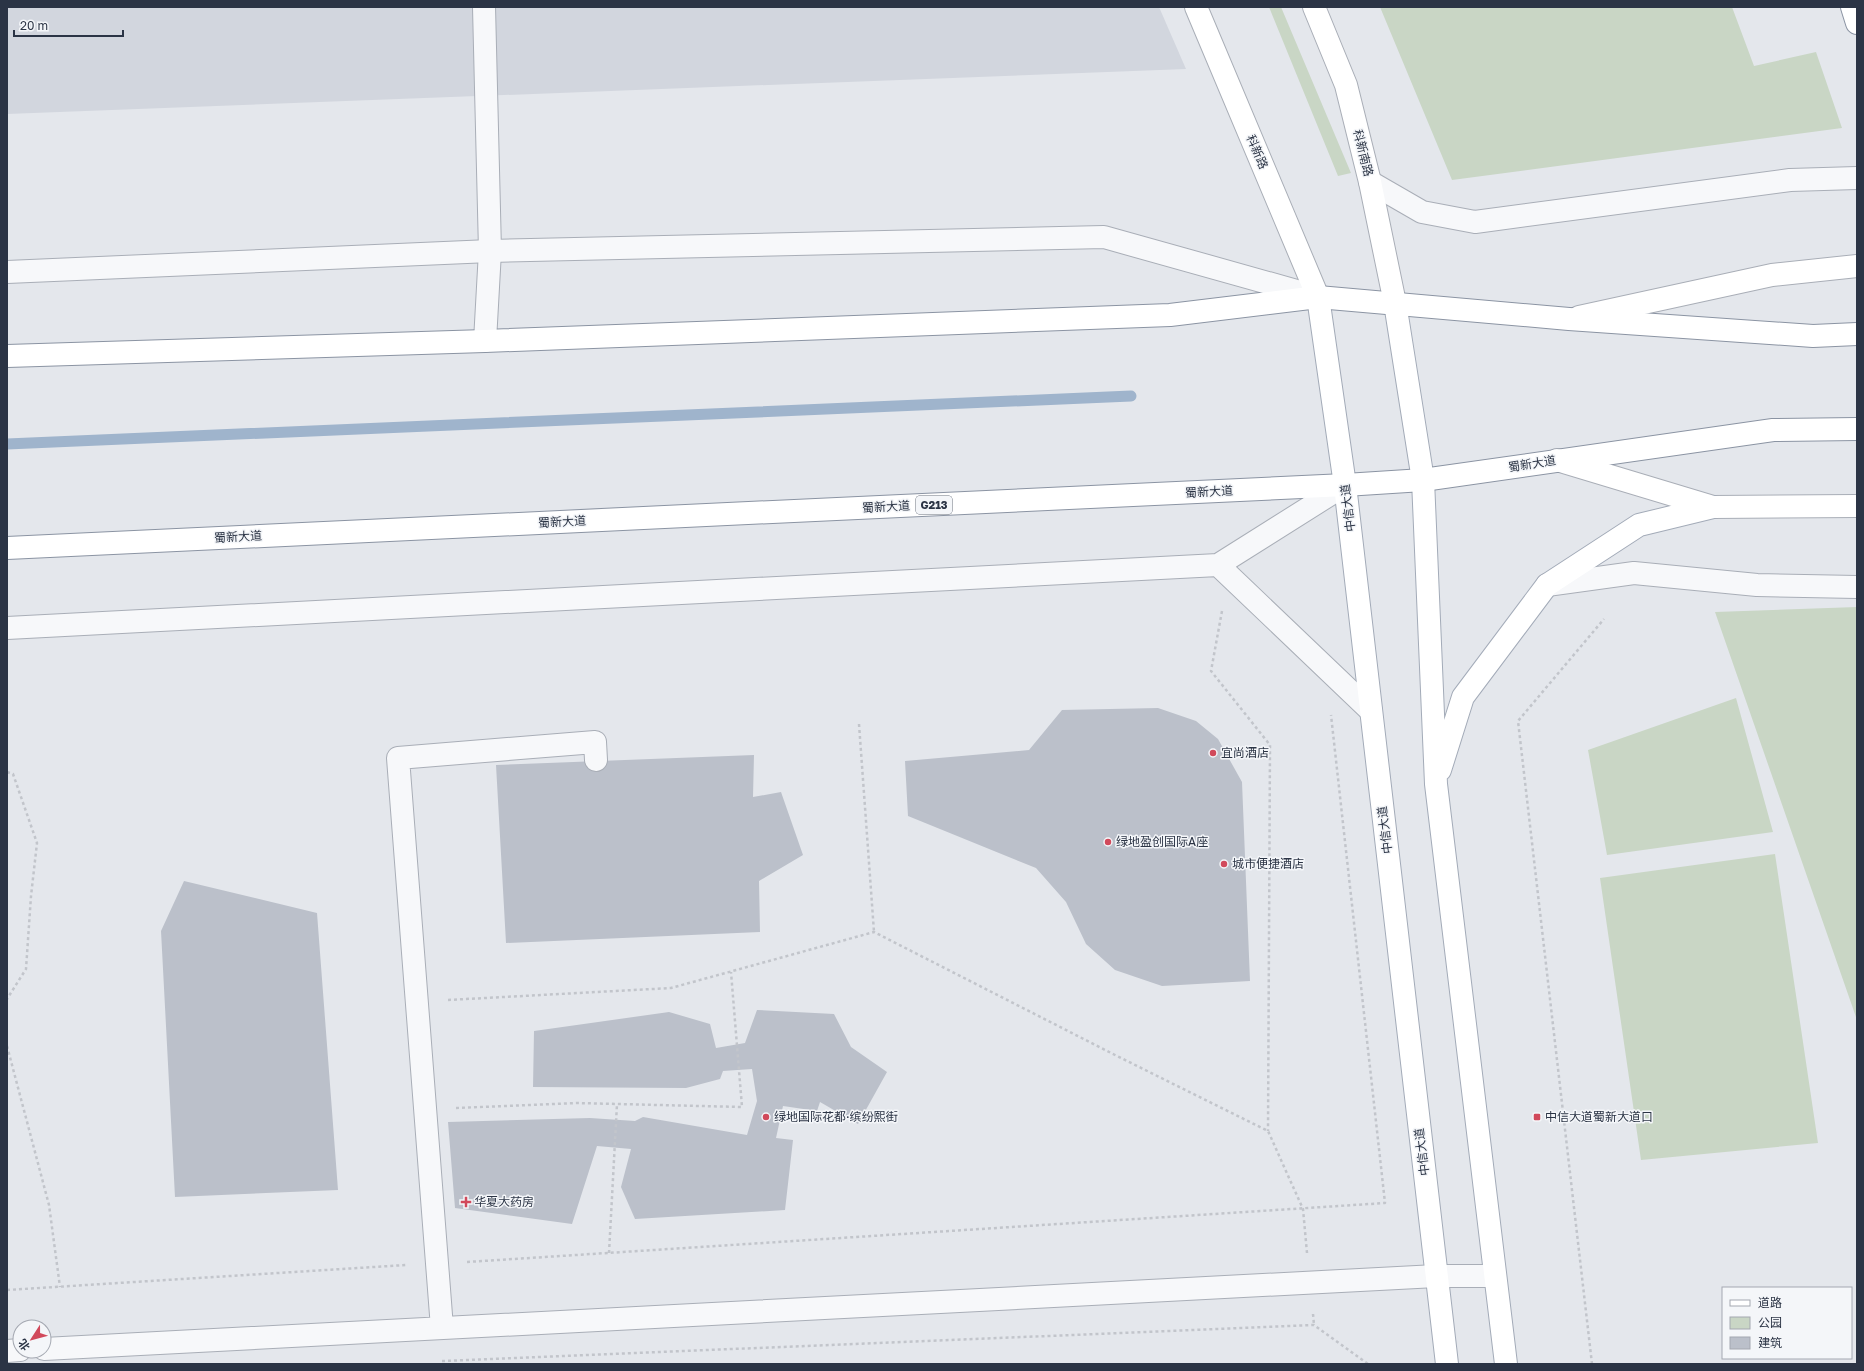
<svg xmlns="http://www.w3.org/2000/svg" width="1864" height="1371" font-family="'Golos Text','Noto Sans SC',sans-serif">
	<style>
		.built { fill: #d2d6de }
		.green { fill: #c9d6c5 }
		.lines { fill: none; stroke-linecap: round; stroke-linejoin: round }
		.stream { stroke: #9fb4cc; stroke-width: 11 }
		.building { fill: #bbc0ca }
		.lane-casing { stroke: #a9aeb7; stroke-width: 24 }
		.street-casing { stroke: #a9aeb7; stroke-width: 24 }
		.secondary-casing { stroke: #a9aeb7; stroke-width: 24 }
		.primary-casing { stroke: #a3abb8; stroke-width: 24 }
		.highway-casing { stroke: #8b94a3; stroke-width: 24 }
		.path { stroke: #c2c5cb; stroke-width: 2.5; stroke-dasharray: 3 3; stroke-linecap: butt }
		.lane { stroke: #f7f8fa; stroke-width: 22 }
		.street { stroke: #f7f8fa; stroke-width: 22 }
		.secondary { stroke: #fff; stroke-width: 22 }
		.primary { stroke: #fff; stroke-width: 22 }
		.highway { stroke: #fff; stroke-width: 22 }
		.poi-dot { fill: #d1495b; stroke: #f4f6f9; stroke-width: 1.5 }
		.labels { text-anchor: middle; stroke-width: 3; stroke-linejoin: round; paint-order: stroke }
		.shield { fill: #f4f6f9; stroke: #676e7b; stroke-width: 1 }
		.shield-label { font-size: 11px; font-weight: bold; fill: #2b3445 }
		.street-label { font-size: 12px; fill: #2b3445; stroke: #f4f6f9 }
		.poi-label { font-size: 12px; fill: #2b3445; stroke: #f4f6f9; text-anchor: start }
	</style>
	<rect width="100%" height="100%" fill="#e4e7ec"/>
	<path class="built" d="M7,7H1159L1186,69L7,114Z"/>
	<path class="green" d="M1269,7H1281L1351,173L1338,176Z
		M1380,7H1732L1754,66L1816,52L1842,128L1452,180Z
		M1857,607V1020L1715,612Z
		M1736,698L1773,832L1607,855L1588,750Z
		M1775,854L1818,1143L1641,1160L1600,878Z"/>
	<g class="lines">
		<path class="stream" d="M7,444L1131,396"/>
	</g>
	<path class="building" d="M1158,708L1196,721L1218,739L1242,782L1250,981L1162,986L1115,970L1086,944L1066,902L1036,868L908,816L905,761L1029,750L1062,710Z
		M754,755L753,797L781,792L803,855L759,881L760,932L506,943L496,765Z
		M184,881L317,913L338,1190L175,1197L161,931Z
		M757,1010L834,1014L851,1047L887,1072L858,1124L820,1102L817,1111L783,1106L776,1138L793,1140L785,1210L635,1219L621,1187L631,1149L597,1146L572,1224L455,1208L448,1122L590,1118L635,1121L643,1117L747,1135L757,1101L752,1069L723,1071L720,1079L686,1088L533,1087L534,1031L669,1012L710,1024L716,1048L745,1043Z"/>
	<g class="lines">
		<g class="lane-casing">
			<path id="lane" d="M484,7L490,251L485,341"/>
		</g>
		<g class="street-casing">
			<path id="street" d="M1370,182L1422,212L1475,222L1790,180L1857,178
				M7,272L490,251L1104,237L1318,297
				M1218,565L1371,711
				M1547,585L1634,573L1757,585L1857,587
				M7,628L1218,565L1345,485
				M442,1328L398,758L595,742L596,760
				M44,1349L1436,1276H1495
				M7,1351L20,1350"/>
		</g>
		<g class="secondary-casing">
			<path id="secondary" d="M1196,7L1318,297
				M1314,7L1346,85L1370,182L1395,303
				M1579,317L1772,275L1857,266
				M1557,460L1713,507L1857,506"/>
		</g>
		<g class="primary-casing">
			<path id="primary" d="M1318,297L1345,485L1447,1364
				M1395,303L1423,480L1436,784L1506,1364
				M1440,770L1463,697L1547,585L1639,525L1713,507"/>
		</g>
		<g class="highway-casing">
			<path id="highway" d="M1852,7L1857,23
				M7,356L485,341L1170,315L1318,297L1569,319L1813,336L1857,334
				M7,548L1345,485L1423,480L1773,430L1857,429"/>
		</g>
		<path class="path" d="M1222,611L1211,671L1270,745L1268,1131
			M859,724L874,932
			M7,772L13,774L37,843L31,896L26,969L7,999
			M448,1000L671,988L874,932L1115,1055L1268,1131L1303,1209L1307,1253
			M7,1046L49,1205L60,1287
			M456,1108L576,1103L742,1107L731,972
			M609,1253L617,1104
			M467,1262L1385,1203L1331,715
			M7,1290L406,1265
			M1313,1314L1314,1325
			M442,1361L1314,1325L1368,1364
			M1592,1364L1518,721L1604,619"/>
		<use href="#lane" class="lane"/>
		<use href="#street" class="street"/>
		<use href="#secondary" class="secondary"/>
		<use href="#primary" class="primary"/>
		<use href="#highway" class="highway"/>
	</g>
	<g class="poi-dot">
		<circle cx="1213" cy="753" r="4"/>
		<circle cx="1108" cy="842" r="4"/>
		<circle cx="1224" cy="864" r="4"/>
		<circle cx="766" cy="1117" r="4"/>
		<rect x="1533" y="1113" width="8" height="8" rx="2"/>
		<path d="M464 1196h4v4h4v4h-4v4h-4v-4h-4v-4h4z"/>
	</g>
	<g class="labels">
		<rect class="shield" x="916" y="496" width="36" height="18" rx="3"/>
		<g class="shield-label">
			<text x="934" y="509">G213</text>
		</g>
		<g class="street-label">
			<text transform="translate(1257 152) rotate(67)" y="4">科新路</text>
			<text transform="translate(1363 153) rotate(76)" y="4">科新南路</text>
			<text transform="translate(1532 464) rotate(-9)" y="4">蜀新大道</text>
			<text transform="translate(1209 492) rotate(-3)" y="4">蜀新大道</text>
			<text transform="translate(886 507) rotate(-3)" y="4">蜀新大道</text>
			<text transform="translate(1348 508) rotate(-97)" y="4">中信大道</text>
			<text transform="translate(562 522) rotate(-3)" y="4">蜀新大道</text>
			<text transform="translate(238 537) rotate(-3)" y="4">蜀新大道</text>
			<text transform="translate(1385 830) rotate(-97)" y="4">中信大道</text>
			<text transform="translate(1422 1152) rotate(-97)" y="4">中信大道</text>
		</g>
		<g class="poi-label">
			<text x="1221" y="757">宜尚酒店</text>
			<text x="1116" y="846">绿地盈创国际A座</text>
			<text x="1232" y="868">城市便捷酒店</text>
			<text x="774" y="1121">绿地国际花都·缤纷熙街</text>
			<text x="1545" y="1121">中信大道蜀新大道口</text>
			<text x="474" y="1206">华夏大药房</text>
		</g>
	</g>
	<rect width="1864" height="1371" fill="none" stroke="#2b3445" stroke-width="16"/>
	<rect x="1722" y="1287" width="130" height="72" fill="#f4f6f9" stroke="#a4a8b1"/>
	<rect x="1730" y="1300" width="20" height="6" fill="#ffffff" stroke="#a4a8b1"/>
	<text x="1758" y="1307" font-size="12" fill="#2b3445">道路</text>
	<rect x="1730" y="1317" width="20" height="12" fill="#c9d6c5" stroke="#a4a8b1"/>
	<text x="1758" y="1327" font-size="12" fill="#2b3445">公园</text>
	<rect x="1730" y="1337" width="20" height="12" fill="#bbc0ca" stroke="#a4a8b1"/>
	<text x="1758" y="1347" font-size="12" fill="#2b3445">建筑</text>
	<g transform="translate(32 1339) rotate(234)"><circle r="19" fill="#f4f6f9" stroke="#a4a8b1"/>
	<path d="M0-3L7 15L0 10L-7 15Z" fill="#d1495b"/>
	<text y="-6" font-size="11" font-weight="bold" text-anchor="middle" fill="#2b3445">北</text>
	</g>
	<path d="M14 30v6h109v-6" fill="none" stroke="#2b3445" stroke-width="2"/>
	<text x="20" y="30" font-size="12" fill="#2b3445" stroke="#f4f6f9" stroke-width="3" paint-order="stroke">20 m</text>
</svg>
